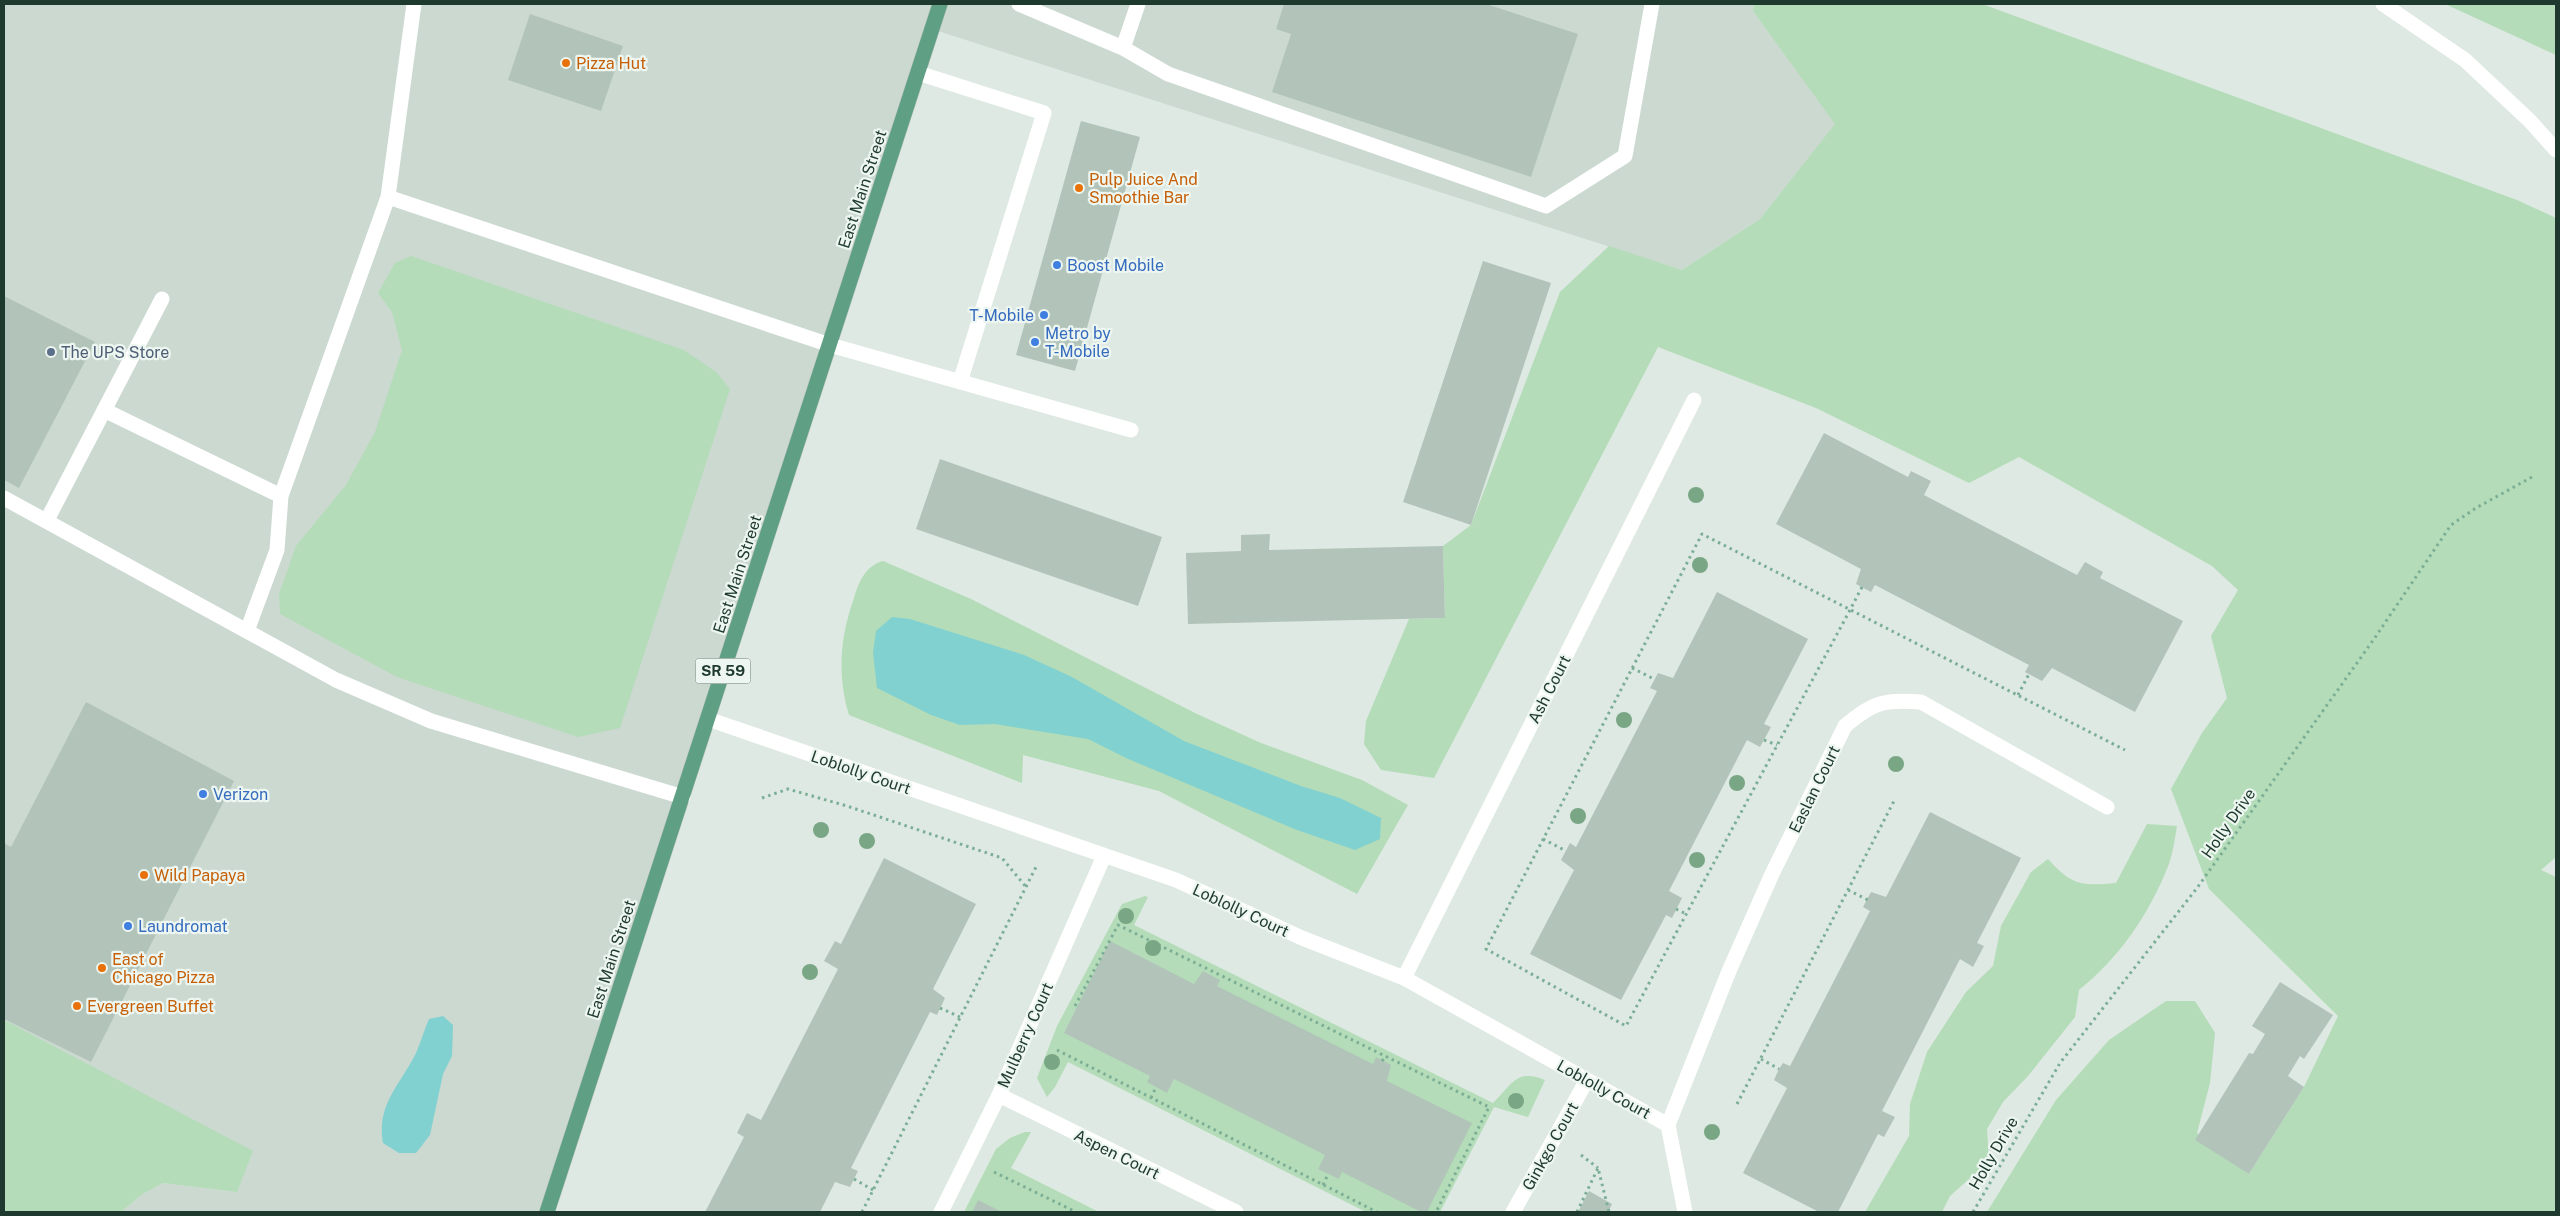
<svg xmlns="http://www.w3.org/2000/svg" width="2560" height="1216" font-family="'Public Sans',sans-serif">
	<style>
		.built { fill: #cbd9d0 }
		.green { fill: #b4dcb8 }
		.water { fill: #82d1d1 }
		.building { fill: #b2c4ba }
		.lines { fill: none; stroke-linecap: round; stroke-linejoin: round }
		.major-casing { stroke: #bcc4c0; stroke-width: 16 }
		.path { stroke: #7cae96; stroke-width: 3; stroke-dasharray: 2.5 4; stroke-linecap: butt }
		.minor { stroke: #fff; stroke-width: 15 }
		.major { stroke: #5fa085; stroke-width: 15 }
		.tree { fill: #79a684 }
		.food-dot { fill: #e8710a; stroke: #edf6f0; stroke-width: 2 }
		.shop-dot { fill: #3f7fe0; stroke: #edf6f0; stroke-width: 2 }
		.service-dot { fill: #5c6f8a; stroke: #edf6f0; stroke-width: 2 }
		.labels { text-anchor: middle; stroke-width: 4.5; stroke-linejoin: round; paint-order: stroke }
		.shield { fill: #edf6f0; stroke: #5c7268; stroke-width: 1 }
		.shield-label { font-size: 15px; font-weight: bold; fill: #1e392d }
		.food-label { font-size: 16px; fill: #c56008; stroke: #edf6f0; text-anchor: start }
		.street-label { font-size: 16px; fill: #1e392d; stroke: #edf6f0 }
		.shop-label { font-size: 16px; fill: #366cbe; stroke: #edf6f0; text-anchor: start }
		.service-label { font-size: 16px; fill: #4e5e75; stroke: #edf6f0; text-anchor: start }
	</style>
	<rect width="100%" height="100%" fill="#dde9e2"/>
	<path class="built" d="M4,4H1754L1753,11L1836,124L1760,219L1682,270L932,29L547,1212H121L141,1195L163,1183L237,1192L4,1025Z"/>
	<path class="green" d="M1754,4H1982L2517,200L2556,218V857L2541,870L2556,877V1212H1987L2056,1100L2109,1040L2166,1001H2195L2215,1033L2210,1083L2197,1133L2249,1174L2304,1087L2338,1016L2209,889L2171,789L2202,733L2227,698L2211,636L2238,590L2212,566L2019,457L1969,483L1816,408L1658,347L1434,778L1381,770L1364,744L1366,721L1409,619L1445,618L1443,546L1471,525L1560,292L1609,246L1682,270L1760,219L1835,124L1753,11Z
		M2445,4H2556V55Z
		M411,256L684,350L716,372L730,389L620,728L578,737L397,677L280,614L279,594L296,546L346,485L375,432L402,350L392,312L378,293L395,263Z
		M883,561L971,599L1195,713L1261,743L1362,780L1408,805L1357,894L1159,791L1023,755L1022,783L849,715C837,675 840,637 854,598C859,582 865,566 883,561Z
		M2147,824L2177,826C2175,838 2173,852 2169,864C2149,914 2121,956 2079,990L2075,1017L2028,1076L2003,1102L1987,1129L1989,1161L1950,1196L1942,1212H1865L1909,1136L1910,1104L1927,1052L1966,992L1993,966L2001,926L2031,872L2048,859C2072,886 2082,886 2116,883Z
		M1145,896L1148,897L1134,925L1493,1103C1512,1085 1516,1068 1545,1080L1528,1117L1494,1107L1440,1212H1366L1068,1062L1055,1087L1047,1097L1037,1078L1057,1026L1122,904Z
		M4,1020L253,1151L237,1192L163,1183L141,1195L121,1212H4Z
		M1025,1132H1031L1011,1168L1099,1212H964L996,1149L1010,1138Z"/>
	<path class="water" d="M892,617L910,619L1024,655L1072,677L1184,741L1301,786L1340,798L1381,818L1380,839L1355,850L1297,830L1126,758L1088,739L995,724L960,725L931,715L877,688L873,653L876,631Z
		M443,1016L453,1025L452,1056L443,1074L430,1135L416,1153H399L383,1143C376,1104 401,1084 416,1053C421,1042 424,1030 429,1019Z"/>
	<path class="building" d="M1284,4H1486L1578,34L1531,177L1272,92L1291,34L1276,29Z
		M530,14L623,46L601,111L508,80Z
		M1081,121L1140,137L1075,371L1016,355Z
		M1483,261L1551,283L1471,525L1403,502Z
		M4,296L95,342L19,488L4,480Z
		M1824,433L1908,477L1911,471L1931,481L1924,495L2077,575L2085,562L2103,572L2100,578L2183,621L2135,712L2052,668L2042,681L2025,672L2029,665L1875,585L1871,592L1856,584L1861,569L1776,524Z
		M940,459L1162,537L1138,606L916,529Z
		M1270,534L1269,550L1443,546L1445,618L1188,624L1186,553L1241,551V535Z
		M1717,592L1808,639L1764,724L1771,727L1760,747L1747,740L1669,891L1682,898L1672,918L1666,915L1621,1000L1530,954L1574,870L1561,860L1570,843L1576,847L1657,691L1650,688L1658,673L1673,678Z
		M86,702L234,781L91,1062L4,1019V843L11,847Z
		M1930,812L2021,858L1977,943L1984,946L1973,967L1960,959L1882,1111L1895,1117L1884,1137L1878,1134L1838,1212H1819L1743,1173L1787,1088L1774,1080L1779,1069L1783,1063L1790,1066L1870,911L1863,907L1871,892L1886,897Z
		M884,858L976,904L933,989L945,998L937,1015L930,1012L851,1168L858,1171L850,1187L835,1182L820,1212H705L744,1137L737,1133L747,1113L761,1120L838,969L824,961L835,941L841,944Z
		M1110,941L1194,984L1203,971L1220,980L1217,986L1373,1064L1376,1057L1391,1065L1387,1081L1472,1123L1427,1212H1421L1342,1172L1339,1179L1318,1169L1325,1155L1174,1079L1167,1093L1147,1082L1150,1076L1064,1033Z
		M2280,982L2333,1015L2304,1059L2300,1056L2288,1076L2304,1087L2249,1174L2195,1140L2249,1053L2253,1054L2265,1034L2252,1026Z
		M1589,1191L1612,1204L1608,1212H1578Z
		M978,1200L1002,1212H972Z"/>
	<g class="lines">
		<g class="major-casing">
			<path id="major" d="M547,1212L940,4"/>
		</g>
		<path class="path" d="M1862,587L1850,610L1626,1026L1486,949L1702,534L2125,750
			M1632,668L1652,678
			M2018,695L2029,674
			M1764,740L1777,745
			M762,798L788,789L847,806L1002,858L1026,887
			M1543,839L1566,851
			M1848,890L1868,900
			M1676,909L1686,914
			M1075,1006L1118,925L1489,1107L1436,1212
			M940,1008L960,1017
			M1057,1050L1377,1212
			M1761,1059L1779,1069
			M1382,1061L1386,1056
			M1151,1098L1156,1087
			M1737,1104L1894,801
			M1581,1155L1598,1168
			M994,1172L1076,1212
			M854,1179L873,1190
			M1323,1185L1328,1174
			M862,1212L1037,865
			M1577,1212L1598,1168L1609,1212
			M1973,1212L2060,1063L2197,888L2374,639L2451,525L2476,508L2532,477"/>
		<path class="minor" d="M1019,4L1123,48L1138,4
			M2383,4L2465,60L2530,121L2556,150
			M1123,48L1168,74L1546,206L1625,156L1652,4
			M918,73L1044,113L960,382
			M388,197L830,345L1131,430
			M104,410L281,496
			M4,498L336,680L431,721L683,797
			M47,520L162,299
			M247,631L277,550L281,496L388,197L414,4
			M708,719L1176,880L1302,938L1404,978L1668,1125L1685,1212
			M1404,978L1694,400
			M999,1095L1236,1212
			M1668,1125L1729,971L1772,874L1845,726C1873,702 1885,699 1921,702L2107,807
			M941,1212L999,1095L1104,856
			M1513,1212L1587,1080"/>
		<use href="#major" class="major"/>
	</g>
	<g class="tree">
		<circle cx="1696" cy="495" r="8"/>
		<circle cx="1700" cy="565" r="8"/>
		<circle cx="1624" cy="720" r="8"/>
		<circle cx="1896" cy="764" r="8"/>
		<circle cx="1737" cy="783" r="8"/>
		<circle cx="1578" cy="816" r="8"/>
		<circle cx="821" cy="830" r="8"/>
		<circle cx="867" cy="841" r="8"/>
		<circle cx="1697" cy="860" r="8"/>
		<circle cx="1126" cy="916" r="8"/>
		<circle cx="1153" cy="948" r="8"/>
		<circle cx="810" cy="972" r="8"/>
		<circle cx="1052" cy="1062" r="8"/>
		<circle cx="1516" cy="1101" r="8"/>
		<circle cx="1712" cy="1132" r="8"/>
	</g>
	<g class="food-dot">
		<circle cx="566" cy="63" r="5"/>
		<circle cx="1079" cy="188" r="5"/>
		<circle cx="144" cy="875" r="5"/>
		<circle cx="102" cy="968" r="5"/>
		<circle cx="77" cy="1006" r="5"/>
	</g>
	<g class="shop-dot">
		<circle cx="1057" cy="265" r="5"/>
		<circle cx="1044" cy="315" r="5"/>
		<circle cx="1035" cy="342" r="5"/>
		<circle cx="203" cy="794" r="5"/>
		<circle cx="128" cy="926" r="5"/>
	</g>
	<circle class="service-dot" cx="51" cy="352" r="5"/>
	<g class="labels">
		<rect class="shield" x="695.5" y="658.5" width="55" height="25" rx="4"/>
		<g class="shield-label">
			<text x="723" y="676">SR 59</text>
		</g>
		<g class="food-label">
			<text x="576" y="69">Pizza Hut</text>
			<text x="1089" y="185">Pulp Juice And<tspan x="1089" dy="18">Smoothie Bar</tspan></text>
			<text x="154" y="881">Wild Papaya</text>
			<text x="112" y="965">East of<tspan x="112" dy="18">Chicago Pizza</tspan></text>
			<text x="87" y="1012">Evergreen Buffet</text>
		</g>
		<g class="street-label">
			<text transform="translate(862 189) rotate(-72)" y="6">East Main Street</text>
			<text transform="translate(737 574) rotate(-72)" y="6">East Main Street</text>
			<text transform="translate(1549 689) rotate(-63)" y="6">Ash Court</text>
			<text transform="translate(861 772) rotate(19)" y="6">Loblolly Court</text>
			<text transform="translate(1814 789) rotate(-64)" y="6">Easlan Court</text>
			<text transform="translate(2228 823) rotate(-55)" y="6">Holly Drive</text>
			<text transform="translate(1241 910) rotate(25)" y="6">Loblolly Court</text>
			<text transform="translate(611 959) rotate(-72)" y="6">East Main Street</text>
			<text transform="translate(1025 1035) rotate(-66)" y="6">Mulberry Court</text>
			<text transform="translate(1604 1089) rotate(29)" y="6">Loblolly Court</text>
			<text transform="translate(1550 1146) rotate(-61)" y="6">Ginkgo Court</text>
			<text transform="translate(1993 1153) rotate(-60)" y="6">Holly Drive</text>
			<text transform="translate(1117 1154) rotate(26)" y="6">Aspen Court</text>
		</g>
		<g class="shop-label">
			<text x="1067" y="271">Boost Mobile</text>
			<text x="1034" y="321" text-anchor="end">T-Mobile</text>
			<text x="1045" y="339">Metro by<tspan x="1045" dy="18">T-Mobile</tspan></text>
			<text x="213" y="800">Verizon</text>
			<text x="138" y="932">Laundromat</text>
		</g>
		<g class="service-label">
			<text x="61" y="358">The UPS Store</text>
		</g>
	</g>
	<rect width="2560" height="1216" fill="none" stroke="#1e392d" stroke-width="10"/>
</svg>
